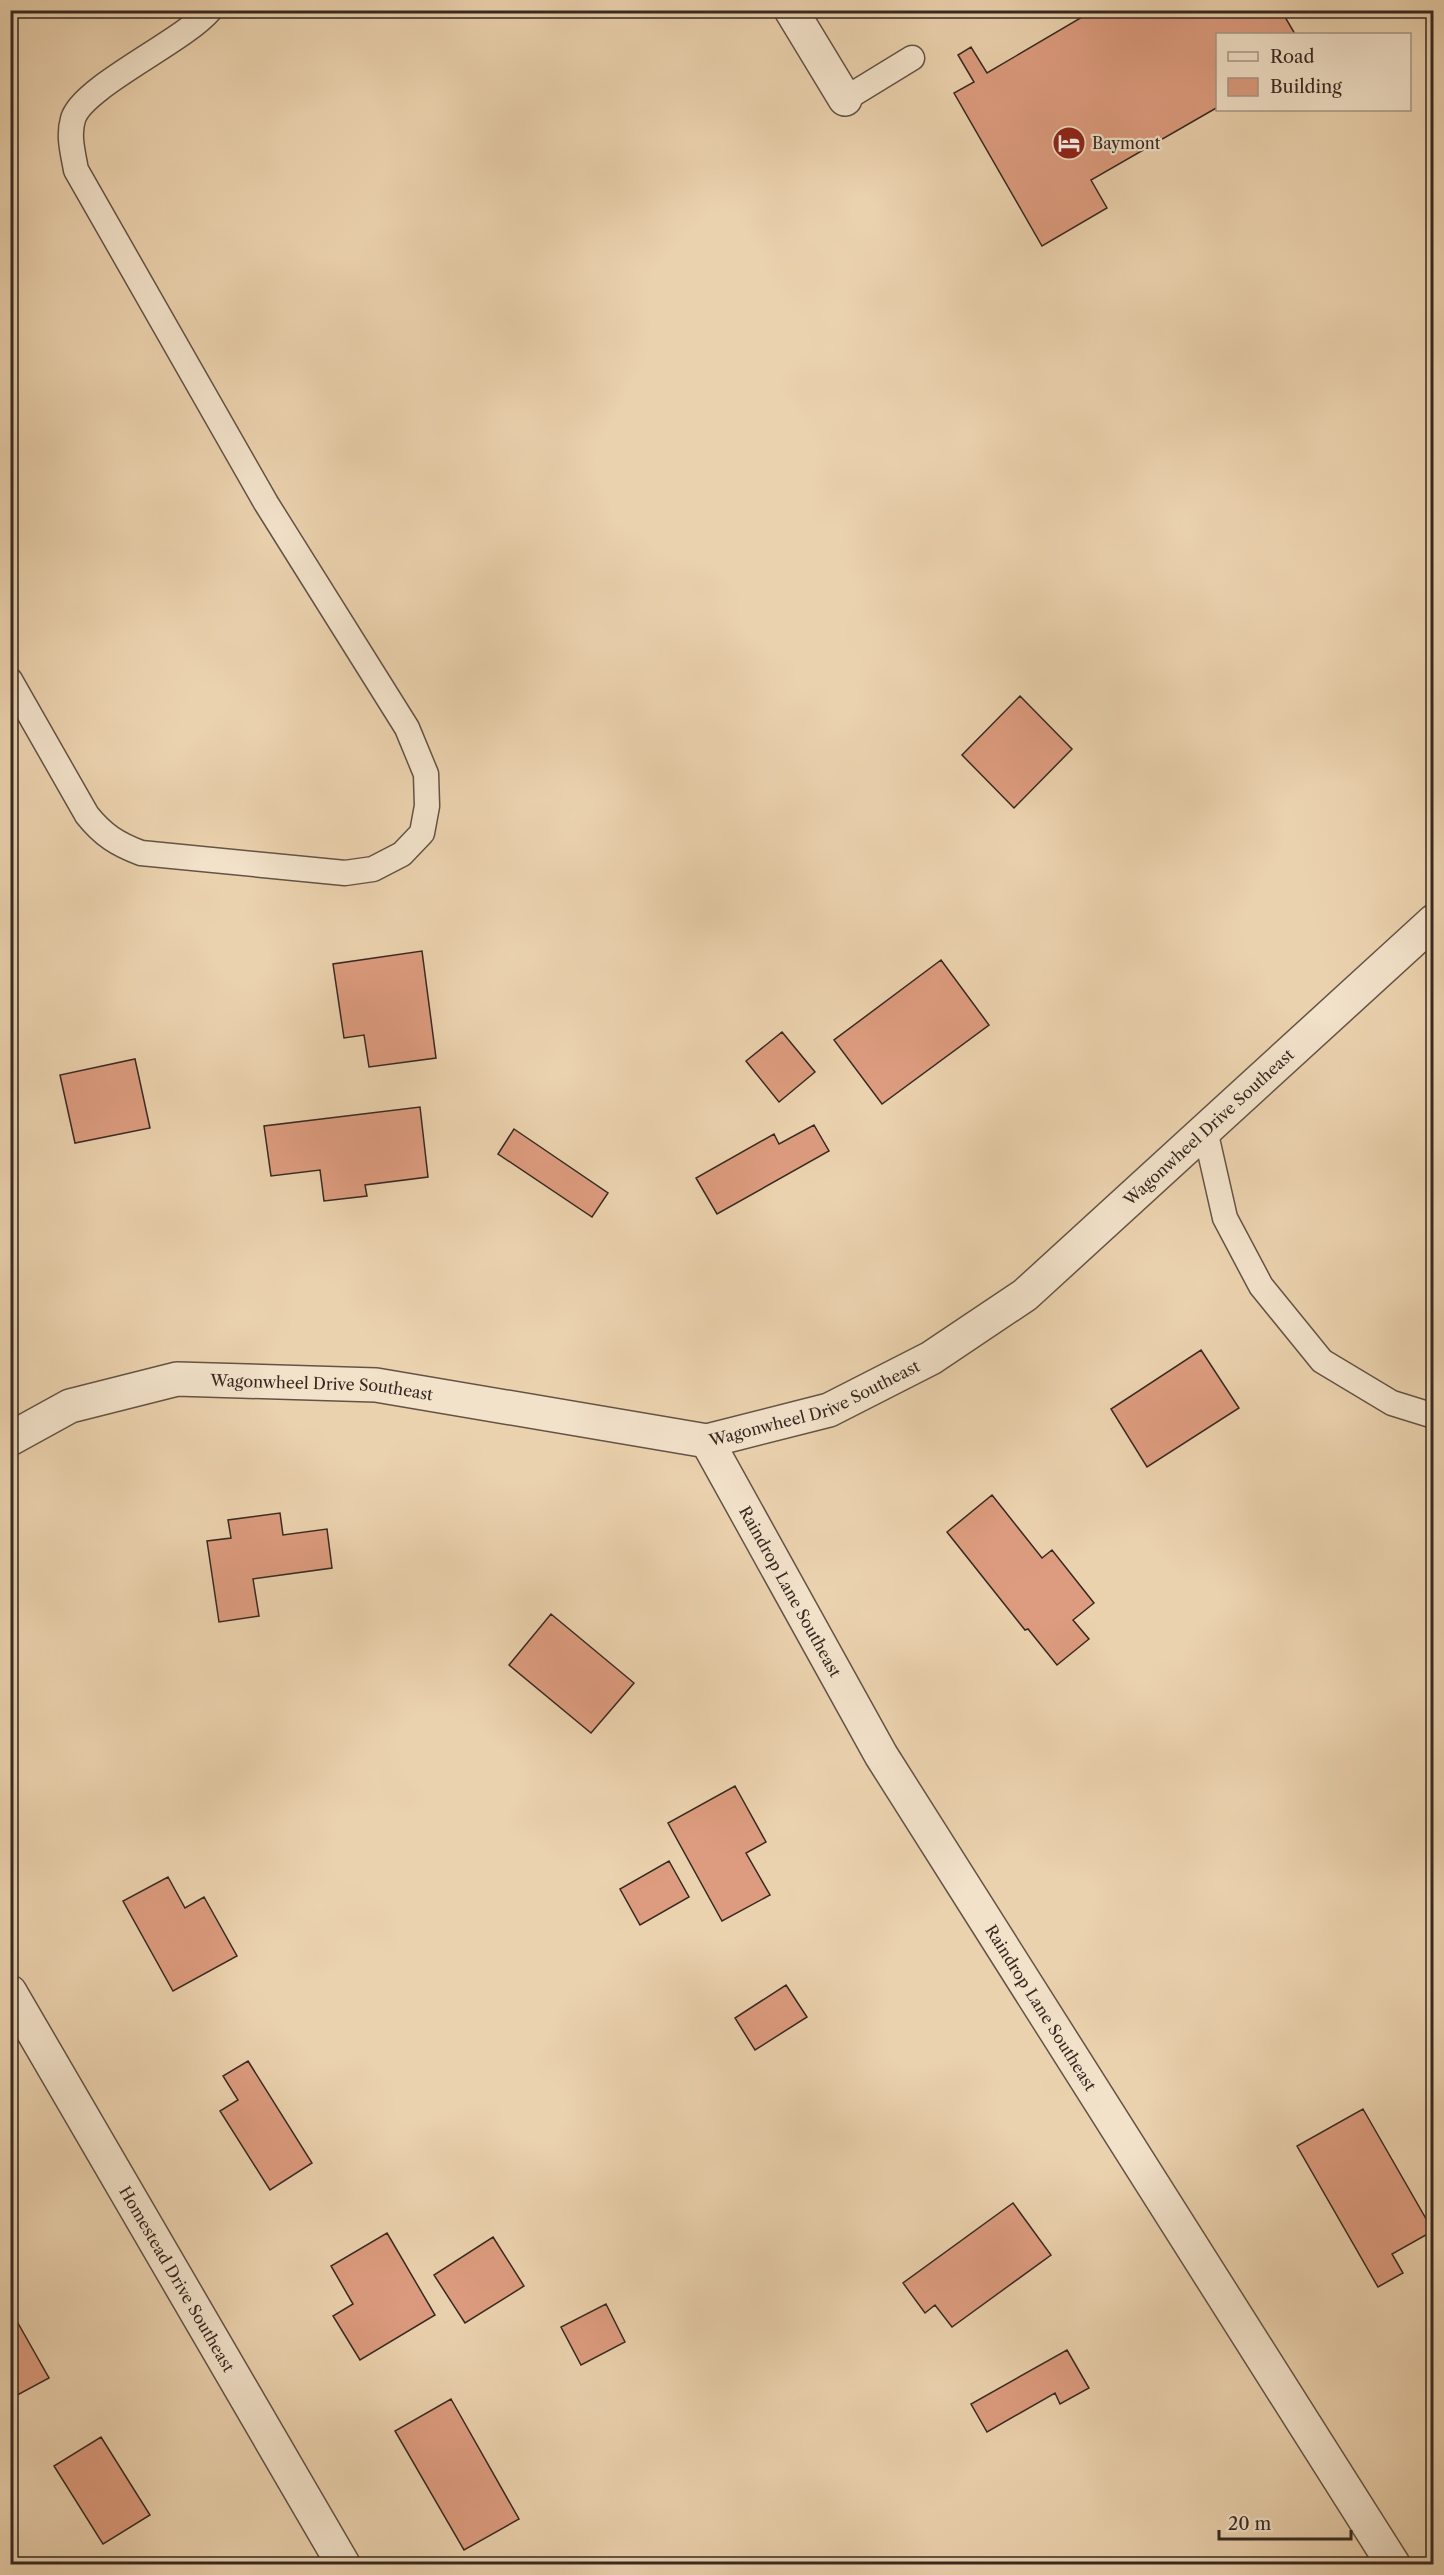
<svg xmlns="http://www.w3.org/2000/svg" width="1444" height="2575" font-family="'Libre Caslon Text',serif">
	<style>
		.building { fill: #dd9c7f; stroke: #372922; stroke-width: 1.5 }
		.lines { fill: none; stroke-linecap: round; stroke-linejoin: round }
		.lane-casing { stroke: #645345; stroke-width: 27 }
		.street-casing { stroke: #645345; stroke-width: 36 }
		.lane { stroke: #f2e2ca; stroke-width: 24 }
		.street { stroke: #f2e2ca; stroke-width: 33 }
		.labels { text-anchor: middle; stroke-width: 4.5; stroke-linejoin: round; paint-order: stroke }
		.poi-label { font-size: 16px; fill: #372922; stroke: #f2e2ca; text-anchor: start }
		.street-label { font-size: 16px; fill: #372922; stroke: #f2e2ca }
	</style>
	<rect width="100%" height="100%" fill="#ebd2ae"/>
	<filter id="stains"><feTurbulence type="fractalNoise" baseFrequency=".00333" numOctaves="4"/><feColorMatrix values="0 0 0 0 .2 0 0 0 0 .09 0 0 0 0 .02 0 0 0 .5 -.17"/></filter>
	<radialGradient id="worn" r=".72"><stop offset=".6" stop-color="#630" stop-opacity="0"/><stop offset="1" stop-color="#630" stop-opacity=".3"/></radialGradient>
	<path class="building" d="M1094,10H1281L1295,34H1218V107L1091,180L1107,208L1042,246L954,93L974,82L958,55L971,47L987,73Z
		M1020,696L1072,749L1014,808L962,755Z
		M422,951L436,1058L369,1067L364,1035L344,1038L333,964Z
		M941,960L989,1025L882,1104L834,1040Z
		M782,1032L815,1072L779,1102L746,1061Z
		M135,1059L150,1128L75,1143L60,1075Z
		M420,1107L428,1177L365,1185L367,1196L324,1201L320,1170L271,1176L264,1126Z
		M814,1125L829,1151L717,1214L696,1178L774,1134L779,1144Z
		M514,1129L608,1193L592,1217L498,1154Z
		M1201,1350L1239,1408L1147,1467L1111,1409Z
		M992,1495L1042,1558L1052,1550L1094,1603L1073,1620L1089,1639L1057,1665L1028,1629L1025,1630L947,1532Z
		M280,1513L283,1535L327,1529L332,1568L253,1579L259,1616L219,1622L207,1541L231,1538L228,1520Z
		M551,1614L634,1683L591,1733L509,1665Z
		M735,1786L766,1842L746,1853L770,1895L722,1921L668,1823Z
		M669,1861L689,1897L640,1925L620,1889Z
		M168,1877L185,1908L204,1897L237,1956L173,1991L123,1901Z
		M786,1985L807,2017L755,2050L735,2018Z
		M248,2061L312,2163L270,2190L220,2111L238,2100L223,2076Z
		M1363,2109L1433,2231L1392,2254L1403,2273L1378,2287L1297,2146Z
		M1013,2203L1051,2255L952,2327L935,2305L925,2313L903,2283Z
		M387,2233L435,2315L360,2360L333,2316L353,2304L331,2266Z
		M493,2237L524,2286L465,2323L434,2275Z
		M606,2304L625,2342L581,2365L561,2327Z
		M10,2309L49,2378L10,2399Z
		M1067,2350L1089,2388L1060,2404L1055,2393L987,2432L971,2404Z
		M451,2399L519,2519L464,2550L395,2431Z
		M101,2437L150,2515L103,2544L54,2466Z"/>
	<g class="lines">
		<g class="lane-casing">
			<path id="lane" d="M845,99L912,58
				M10,680L87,815C103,835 117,844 141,853L345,873L373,869L402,854L422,833L427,806L426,774L407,728L266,503L76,170C73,153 68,136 73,119C82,87 183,42 210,10
				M1205,1130L1225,1218L1261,1286L1322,1361L1392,1403L1434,1416"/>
		</g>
		<g class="street-casing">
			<g id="street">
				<path d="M791,10L845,99"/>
				<path id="s1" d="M10,1439L70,1406L177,1379L376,1385L707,1441L829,1410L931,1358L1025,1295L1434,921"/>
				<path id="s2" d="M707,1441L881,1755L1393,2564"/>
				<path id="s3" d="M10,1992L343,2564"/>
			</g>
		</g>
		<use href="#lane" class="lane"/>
		<use href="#street" class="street"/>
	</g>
	<defs>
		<g id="hotel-disc" transform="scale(1.725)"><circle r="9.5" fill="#8f2418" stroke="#f2e2ca"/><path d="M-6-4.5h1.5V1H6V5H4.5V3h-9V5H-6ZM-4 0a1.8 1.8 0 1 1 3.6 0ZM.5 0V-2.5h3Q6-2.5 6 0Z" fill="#fff"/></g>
	</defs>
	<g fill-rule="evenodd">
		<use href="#hotel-disc" x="1069" y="143"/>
	</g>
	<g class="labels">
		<g class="poi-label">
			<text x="1092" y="149">Baymont</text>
		</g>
		<g class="street-label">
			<text dy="6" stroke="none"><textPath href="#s1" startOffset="1316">Wagonwheel Drive Southeast</textPath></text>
			<text dy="6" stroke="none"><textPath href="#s1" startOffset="324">Wagonwheel Drive Southeast</textPath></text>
			<text dy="6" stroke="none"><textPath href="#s1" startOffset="828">Wagonwheel Drive Southeast</textPath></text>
			<text dy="6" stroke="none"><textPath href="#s2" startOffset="172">Raindrop Lane Southeast</textPath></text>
			<text dy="6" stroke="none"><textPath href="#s2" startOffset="658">Raindrop Lane Southeast</textPath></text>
			<text dy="6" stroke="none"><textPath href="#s3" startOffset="332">Homestead Drive Southeast</textPath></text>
		</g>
	</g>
	<rect width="1444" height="2575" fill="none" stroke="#ebd2ae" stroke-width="36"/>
	<rect x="12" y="12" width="1420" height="2551" fill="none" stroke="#372922" stroke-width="3"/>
	<rect x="18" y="18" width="1408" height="2539" fill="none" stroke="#372922" stroke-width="1.5"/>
	<rect x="1216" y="33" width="195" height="78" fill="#f2e2ca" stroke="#a79887" stroke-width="1.5"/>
	<rect x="1228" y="52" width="30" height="9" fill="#f2e2ca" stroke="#a79887" stroke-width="1.5"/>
	<text x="1270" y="63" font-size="18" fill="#372922">Road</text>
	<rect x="1228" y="78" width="30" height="18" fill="#dd9c7f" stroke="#a79887" stroke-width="1.5"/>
	<text x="1270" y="93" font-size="18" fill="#372922">Building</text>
	<path d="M1219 2530v9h132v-9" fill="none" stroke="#372922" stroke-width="3"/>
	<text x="1228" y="2530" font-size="18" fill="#372922" stroke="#f2e2ca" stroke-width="4.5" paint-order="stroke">20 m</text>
	<rect width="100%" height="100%" filter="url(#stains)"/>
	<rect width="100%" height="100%" fill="url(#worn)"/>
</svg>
